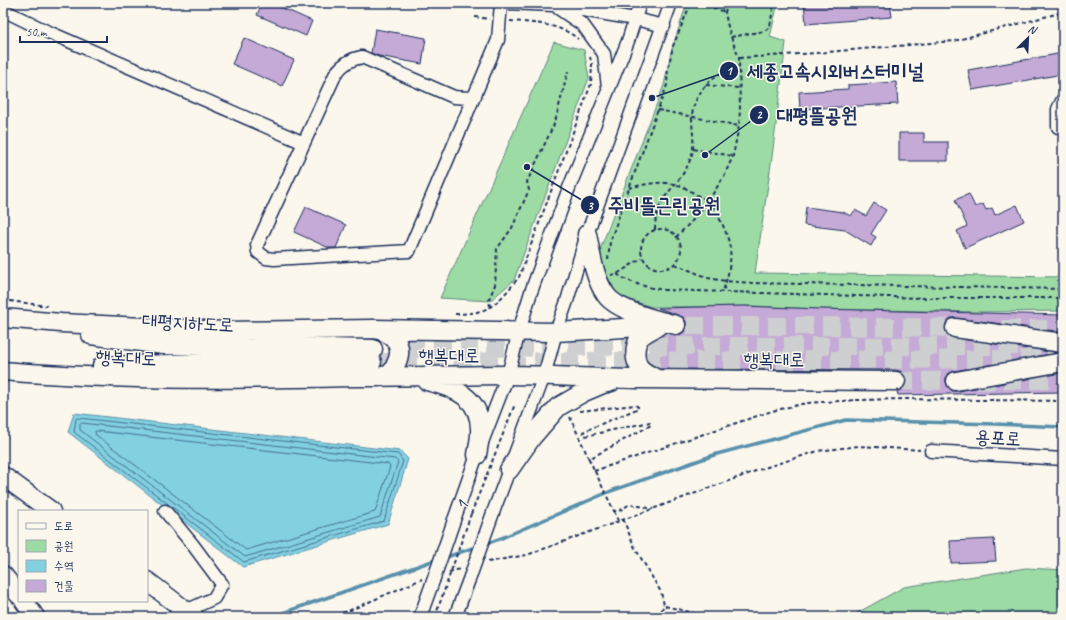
<svg xmlns="http://www.w3.org/2000/svg" width="1066" height="620" font-family="Caveat,'Poor Story',sans-serif">
	<style>
		.green { fill: #9ddba4; stroke: #5c8581 }
		.water { fill: #82d0e0; stroke: #5990ac }
		.lines { fill: none; stroke-linecap: round; stroke-linejoin: round }
		.shore { stroke: #446f92; stroke-width: 1 }
		.stream { stroke: #5990ac; stroke-width: 3.5 }
		.building { fill: #c5a9d6; stroke: #1b2f5e }
		.highway-tunnel { stroke: #cecfd0; stroke-width: 18; stroke-dasharray: 18 9; stroke-linecap: butt }
		.minor-casing { stroke: #1b2f5e; stroke-width: 15 }
		.highway-casing { stroke: #1b2f5e; stroke-width: 21 }
		.path { stroke: #1b2f5e; stroke-width: 2; stroke-dasharray: 4 3; stroke-linecap: butt }
		.minor { stroke: #fbf7ec; stroke-width: 12 }
		.highway { stroke: #fbf7ec; stroke-width: 18 }
		.minor-bridge-casing { stroke: #1b2f5e; stroke-width: 15; stroke-linecap: butt }
		.path-bridge { stroke: #1b2f5e; stroke-width: 2; stroke-dasharray: 4 3; stroke-linecap: butt }
		.minor-bridge { stroke: #fbf7ec; stroke-width: 12 }
		.labels { text-anchor: middle; stroke-width: 3; stroke-linejoin: round; paint-order: stroke }
		.street-label { font-size: 19px; fill: #1b2f5e; stroke: #fbf7ec }
		.leader { fill: none; stroke: #1b2f5e; stroke-width: 1.5 }
		.callout-dot { fill: #1b2f5e; stroke: #fbf7ec; stroke-width: 1.5 }
		.mark-label { font-size: 12px; text-anchor: middle; font-weight: bold; fill: #fff }
		.callout-label { font-size: 20px; text-anchor: middle; font-weight: bold; fill: #1b2f5e; stroke: #fbf7ec; stroke-width: 3; stroke-linejoin: round; paint-order: stroke }
	</style>
	<rect width="100%" height="100%" fill="#fbf7ec"/>
	<filter id="ink" filterUnits="userSpaceOnUse"><feTurbulence type="fractalNoise" baseFrequency=".025" numOctaves="2"/><feDisplacementMap in="SourceGraphic" scale="8" xChannelSelector="R" yChannelSelector="G"/><feConvolveMatrix kernelMatrix="1 2 1 2 8 2 1 2 1" color-interpolation-filters="sRGB"/></filter>
	<g filter="url(#ink)">
		<path class="green" d="M687,3H778L770,37L786,42L772,157L755,273L1063,277V311L981,312L821,309L751,306L652,307L619,297L600,264L601,247L664,85L671,52Z
			M554,42L584,50L589,78L514,280L490,301L440,298Z
			M1026,568L1063,570V617H850L904,587Z"/>
		<path class="water" d="M74,413L400,451L408,459L388,524L243,567L68,432Z"/>
		<g class="lines">
			<path class="shore" d="M79,418L398,454L403,461L384,521L244,562L74,432L76,419Z
				M82,423L395,459L398,462L380,517L245,557L80,430V425Z
				M97,431L388,464L390,467L375,512L246,550L96,435L95,432Z"/>
			<path class="stream" d="M486,544L504,537L611,491L717,454L846,420L995,424L1063,427
				M444,558L478,546
				M271,617L438,559"/>
		</g>
		<path class="building" d="M262,3H271L312,21L306,36L257,15Z
			M804,3H890L892,17L806,24Z
			M375,29L426,38L422,64L379,56L371,53Z
			M244,38L294,60L282,86L232,64Z
			M1063,53V74L972,90L968,70Z
			M896,82L898,104L800,109L799,92L848,89V85Z
			M899,133H924V142H948V161H899Z
			M969,194L975,207L983,204L986,210L992,208L995,215L1017,205L1024,221L965,248L957,231L967,226L955,200Z
			M874,203L886,210L871,234L876,237L871,246L845,230L804,225L806,207L843,212L851,216L855,210L866,216Z
			M306,207L346,225L336,248H329L294,232Z
			M743,306L819,309L1063,315V332L956,318H951L947,321L945,327V332L948,336L954,338L1056,353L954,371L949,373L946,378V382L948,387L952,391H958L1063,373V392L898,395L897,391L901,390L905,387L906,381L905,376L902,372L896,370L660,369L658,367V338L665,333L679,335L684,332L686,327V322L683,317L658,308Z
			M994,539L996,561L951,563L950,541Z"/>
		<g class="lines">
			<path class="highway-tunnel" d="M660,326H811L970,328
				M1002,329H1063
				M406,349L658,346H1040
				M372,362L1053,359
				M896,381L1063,380"/>
			<g class="minor-casing">
				<path id="minor" d="M506,3L554,5L635,19L664,26
					M558,8L583,25L604,54L608,87
					M3,10L46,31L304,143
					M593,12L612,3
					M475,96L469,98L454,97L362,57C350,59 343,64 336,73L257,245L258,252L266,258L274,259L409,251L498,40L501,3
					M1058,127V109L1063,99
					M931,451L1063,459
					M494,510L544,376L556,332L567,301L587,234L671,3
					M165,511L193,545L222,584L214,598L173,617
					M454,520L477,455L508,375L519,331L531,292L569,188L628,41L640,3
					M420,617L433,581
					M455,617L470,577"/>
			</g>
			<g class="highway-casing">
				<path id="highway" d="M587,234C591,254 594,278 606,295C617,311 658,320 676,325
					M3,318L61,323L225,331L373,329L556,332L658,326
					M955,328L1063,343
					M376,329C396,334 405,347 395,366C394,369 391,374 387,375C384,376 381,376 378,377
					M91,335L163,345L373,349
					M102,366L172,364L372,362
					M3,371C170,385 338,376 506,375C549,375 592,378 636,379C722,380 809,380 896,381
					M657,379C652,376 645,373 641,369C634,362 634,347 639,339C643,333 652,330 658,326
					M427,381C456,388 482,398 480,433C480,440 478,448 477,455
					M956,381L1063,362
					M509,470L532,437L558,407L584,392L603,384L611,382
					M3,476L51,511
					M3,575L19,595
					M147,581L194,617
					M24,601L35,617"/>
			</g>
			<path class="path" d="M700,3L725,12
				M475,17L489,19
				M510,21C533,23 559,23 578,39
				M731,37L765,31L770,26L774,3
				M739,58L816,53L954,41L1063,12
				M706,85L739,88
				M658,110L739,126
				M693,149L733,156
				M629,188C649,183 668,179 687,189C694,193 700,198 709,200C721,221 735,242 729,268C728,276 725,284 723,292
				M641 249a20 20 0 1 1 40 0a20 20 0 1 1-40 0Z
				M655,230C655,194 679,189 690,160C696,146 692,133 692,118C692,102 703,85 716,76C723,72 731,69 738,66
				M676,237L694,219L709,200L724,176L733,156L739,126L740,109L739,58L731,37L727,23L725,12L728,3
				M608,260L610,242L621,210L667,85L668,69L673,46L691,3
				M675,264L708,278L726,281L751,283L1063,289
				M617,274C631,284 647,287 664,290L923,298H1063
				M611,275L617,274L642,258
				M3,300L47,306
				M490,307L489,299L495,285L497,249L512,228L529,190L527,182L555,122L568,71
				M455,314C466,314 480,313 490,307C500,301 511,287 519,277L591,84L592,64L590,57
				M580,411L635,405L637,406L639,408L587,430L583,432L585,436L650,422L651,425L589,459L614,511H619L630,504L653,509
				M570,417L589,459
				M594,471L772,411L806,403L858,400L904,399L1063,401
				M614,511L618,521
				M471,514L515,404
				M623,519L635,548L661,592L664,605L660,613L654,617
				M488,562L527,555L764,468L818,451L859,446L920,450
				M449,572L460,569
				M665,606L694,613L696,617
				M329,617L348,611L422,579
				M435,617L449,577"/>
			<use href="#minor" class="minor"/>
			<use href="#highway" class="highway"/>
			<g class="minor-bridge-casing">
				<path id="minor-bridge" d="M470,577L494,510
					M433,581L454,520"/>
			</g>
			<path class="path-bridge" d="M449,577L471,514"/>
			<use href="#minor-bridge" class="minor-bridge"/>
		</g>
	</g>
	<g class="labels">
		<g class="street-label">
			<text transform="translate(188 322) rotate(3)" y="7">대평지하도로</text>
			<text x="449" y="362">행복대로</text>
			<text transform="translate(126 357) rotate(2)" y="7">행복대로</text>
			<text x="774" y="366">행복대로</text>
			<text transform="translate(998 437) rotate(3)" y="7">용포로</text>
			<text transform="translate(461 505) rotate(-69)" y="7">1</text>
		</g>
	</g>
	<path class="leader" d="M652 98L729 71M705 155L759 115M527 167L590 205"/>
	<g class="callout-dot">
		<circle cx="652" cy="98" r="4"/>
		<circle cx="705" cy="155" r="4"/>
		<circle cx="527" cy="167" r="4"/>
		<circle cx="729" cy="71" r="10"/>
		<circle cx="759" cy="115" r="10"/>
		<circle cx="590" cy="205" r="10"/>
	</g>
	<g class="mark-label">
		<text x="729" y="75">1</text>
		<text x="759" y="119">2</text>
		<text x="590" y="210">3</text>
	</g>
	<g class="callout-label">
		<text x="835" y="78">세종고속시외버스터미널</text>
		<text x="817" y="122">대평뜰공원</text>
		<text x="664" y="212">주비뜰근린공원</text>
	</g>
	<rect width="1066" height="620" fill="none" stroke="#fbf7ec" stroke-width="16"/>
	<rect x="8" y="8" width="1050" height="604" fill="none" stroke="#1b2f5e" stroke-width="1.5" filter="url(#ink)"/>
	<rect x="18" y="510" width="130" height="92" fill="#fbf7ec" stroke="#a1a7b3"/>
	<rect x="26" y="523" width="20" height="6" fill="#fbf7ec" stroke="#a1a7b3"/>
	<text x="54" y="530" font-size="12" fill="#1b2f5e">도로</text>
	<rect x="26" y="540" width="20" height="12" fill="#9ddba4" stroke="#a1a7b3"/>
	<text x="54" y="550" font-size="12" fill="#1b2f5e">공원</text>
	<rect x="26" y="560" width="20" height="12" fill="#82d0e0" stroke="#a1a7b3"/>
	<text x="54" y="570" font-size="12" fill="#1b2f5e">수역</text>
	<rect x="26" y="580" width="20" height="12" fill="#c5a9d6" stroke="#a1a7b3"/>
	<text x="54" y="590" font-size="12" fill="#1b2f5e">건물</text>
	<g transform="translate(1028 38) rotate(24)" stroke="#fbf7ec" stroke-width="3" paint-order="stroke">
	<path d="M0-3L7 15L0 10L-7 15Z" fill="#1b2f5e"/>
	<text y="-6" font-size="11" font-weight="bold" text-anchor="middle" fill="#1b2f5e">N</text>
	</g>
	<path d="M20 36v6h87v-6" fill="none" stroke="#1b2f5e" stroke-width="2"/>
	<text x="26" y="36" font-size="12" fill="#1b2f5e" stroke="#fbf7ec" stroke-width="3" paint-order="stroke">50 m</text>
</svg>
